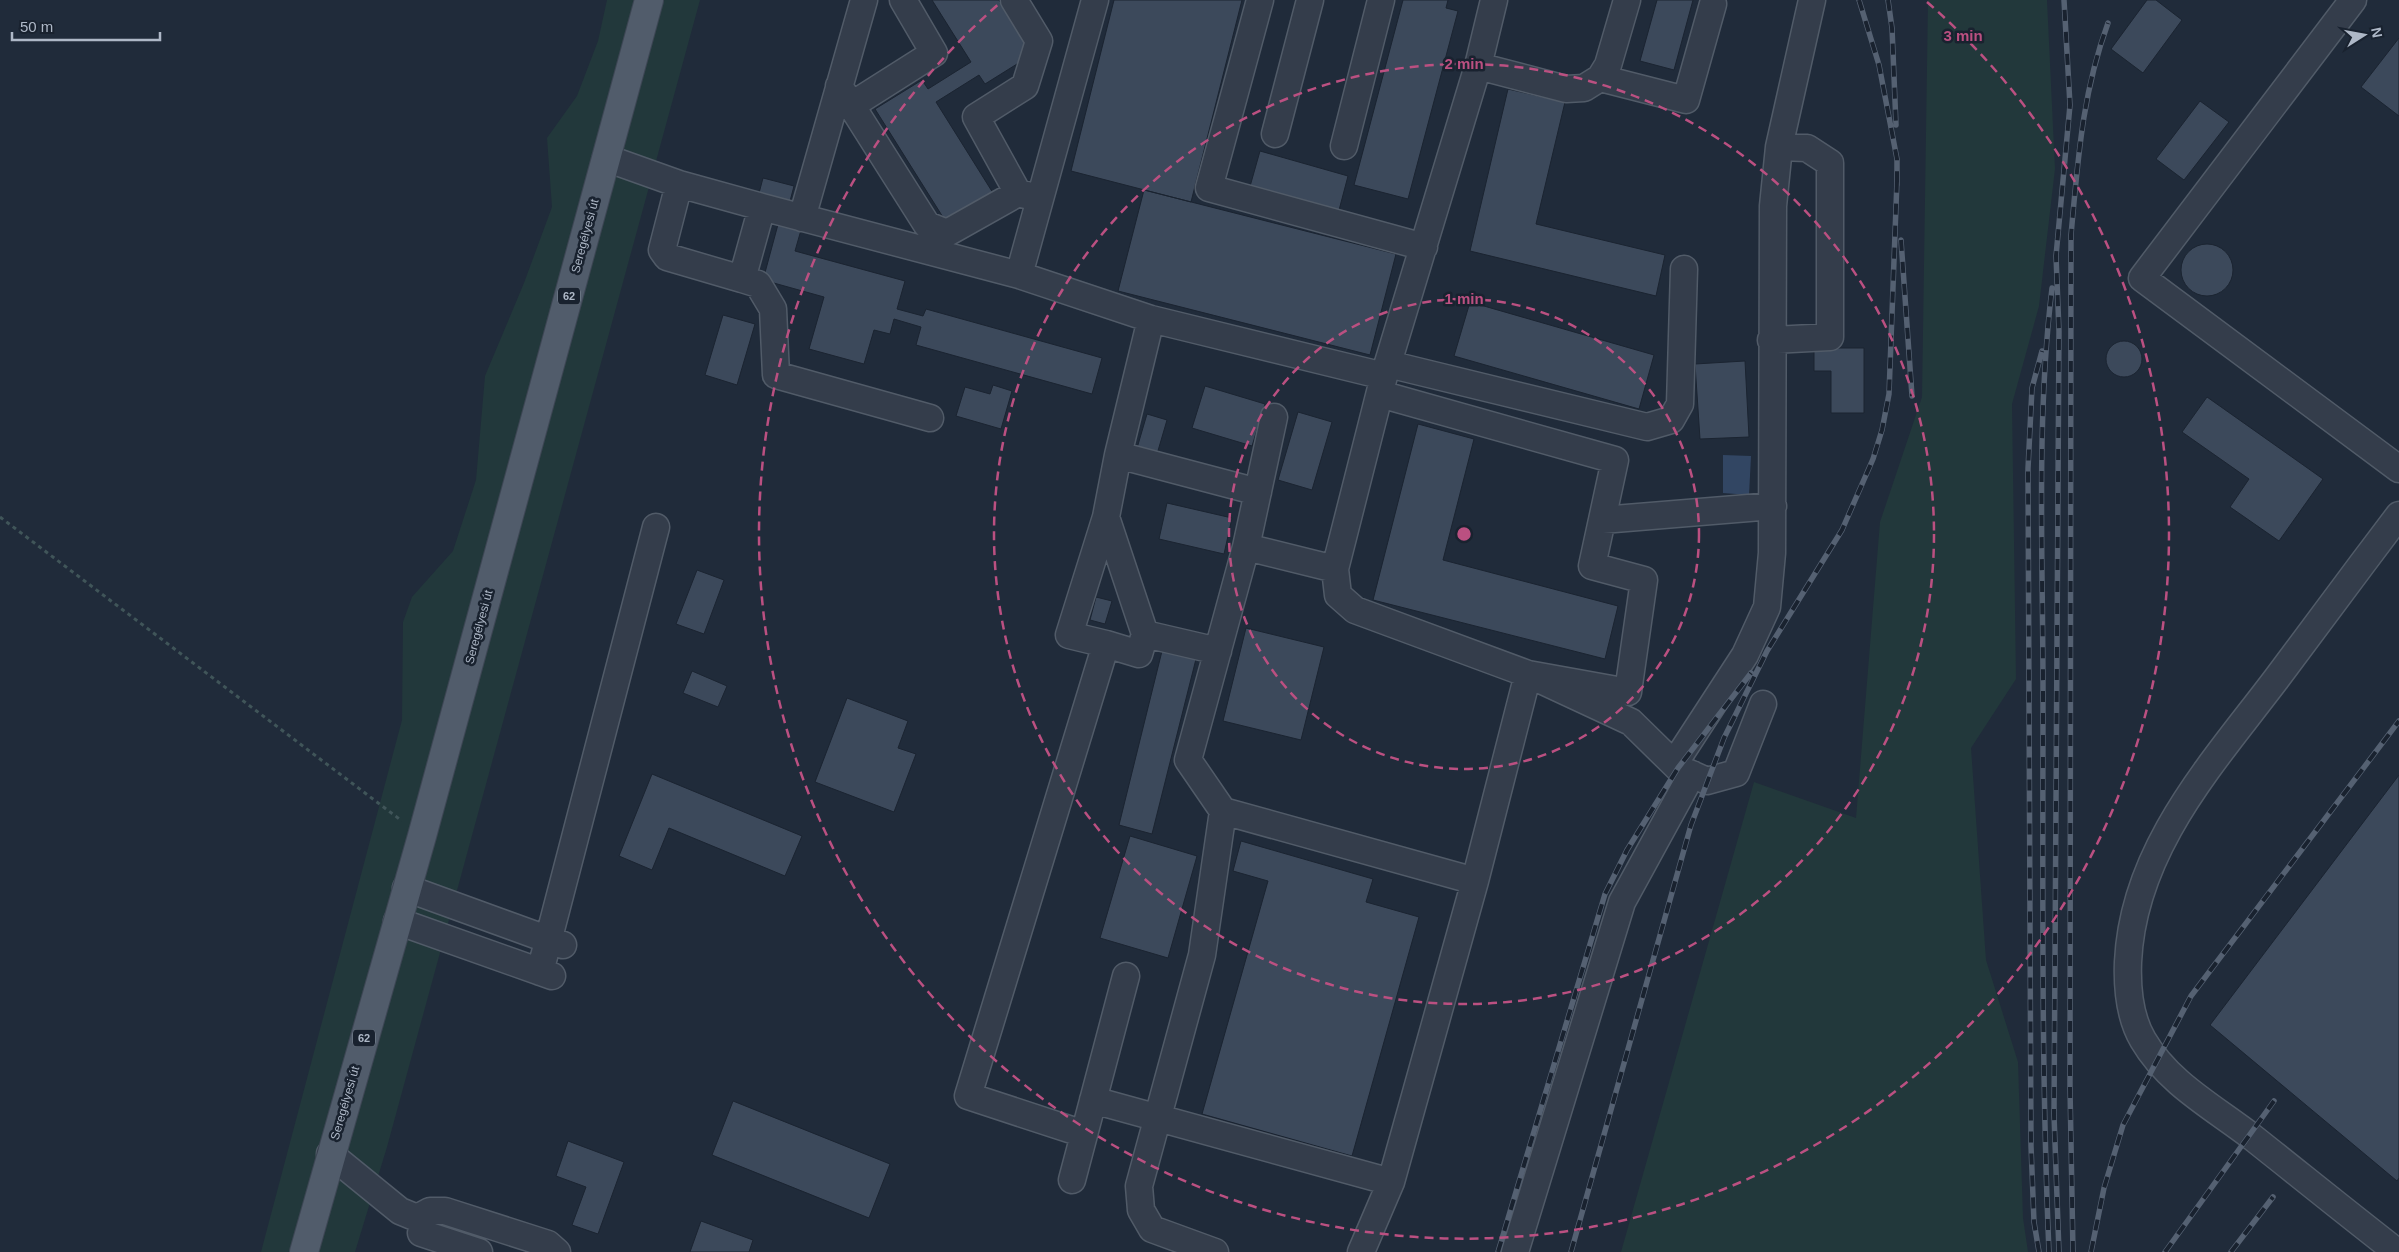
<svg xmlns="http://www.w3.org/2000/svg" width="2399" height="1252" font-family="Arial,sans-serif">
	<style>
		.green { fill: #22383b }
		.water { fill: #324663 }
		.building { fill: #3c495b; stroke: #1b2431 }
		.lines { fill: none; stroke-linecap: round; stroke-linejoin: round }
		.minor-casing { stroke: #515b68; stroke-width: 29 }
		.major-casing { stroke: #3d4654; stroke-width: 30 }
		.path { stroke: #405559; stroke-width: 3; stroke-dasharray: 4 4; stroke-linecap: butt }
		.minor { stroke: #343d4b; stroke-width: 26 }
		.major { stroke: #515c6b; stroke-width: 28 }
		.rail-casing { stroke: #556172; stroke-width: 5.5 }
		.rail { stroke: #19222f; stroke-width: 4; stroke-dasharray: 11; stroke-linecap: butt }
		.ring { fill: none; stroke: #bb5081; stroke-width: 2.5; stroke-dasharray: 9 6 }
		.labels { text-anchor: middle; stroke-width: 5; stroke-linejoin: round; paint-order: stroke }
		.shield { fill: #19222f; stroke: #818b99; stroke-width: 1 }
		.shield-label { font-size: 11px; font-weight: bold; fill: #aeb8c7 }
		.street-label { font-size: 12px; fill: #aeb8c7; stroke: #19222f }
		.centre { fill: #bb5081; stroke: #19222f; stroke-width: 2.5 }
		.ring-label { font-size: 15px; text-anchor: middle; font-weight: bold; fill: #bb5081; stroke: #19222f; stroke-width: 5; stroke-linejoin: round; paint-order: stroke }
	</style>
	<rect width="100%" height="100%" fill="#202b3a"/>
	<path class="green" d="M607,0H700L387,1147L355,1252H261L402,720L403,622L412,597L453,551L476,480L485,376L524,283L552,207L547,138L577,96L598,41Z
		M1928,0H2047L2055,169L2039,306L2012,404L2016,679L1971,748L1986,960L2018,1062L2023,1218L2028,1252H1621L1754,782L1856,818L1880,522L1922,397Z"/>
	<path class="water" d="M1723,455L1751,456L1749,495L1723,493Z"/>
	<path class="building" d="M932,0H999L1033,54L985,84L979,75L936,102L993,193L946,222L875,109L922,80L928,89L971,62Z
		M1114,0H1242L1191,202L1071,171Z
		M1403,0H1448L1446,8L1458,11L1408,199L1354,185Z
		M1657,0H1693L1674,70L1640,61Z
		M2147,0H2156L2182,20L2143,73L2111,49Z
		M2399,38V116L2361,87Z
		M1508,89L1565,102L1536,224L1665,255L1656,296L1470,251Z
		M2200,101L2229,122L2184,180L2156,159Z
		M1260,151L1348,176L1338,214L1249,190Z
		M763,178L794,186L789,205L758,197Z
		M1144,190L1396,254L1370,355L1118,291Z
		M780,217L803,223L795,251L905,281L897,309L923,316L926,309L1102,358L1092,394L916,345L921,327L894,319L890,334L874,330L864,364L809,349L824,297L763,280Z
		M2181 270a26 26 0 1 1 52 0a26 26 0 1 1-52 0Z
		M1470,302L1654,355L1639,409L1454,356Z
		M723,315L755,324L737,385L705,375Z
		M2106 359a18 18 0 1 1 36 0a18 18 0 1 1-36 0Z
		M1814,348H1864V413H1831V371H1814Z
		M1745,361L1749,437L1700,439L1695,364Z
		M993,385L1012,391L1001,429L956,416L965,387L990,394Z
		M1205,386L1265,404L1252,446L1192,428Z
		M2207,397L2323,479L2279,541L2230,507L2249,479L2182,432Z
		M1298,412L1332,422L1312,490L1278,480Z
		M1147,414L1167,420L1155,461L1135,455Z
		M1418,424L1474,439L1443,560L1618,606L1605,659L1373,600Z
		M1167,503L1232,518L1224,554L1159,539Z
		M697,570L724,580L704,634L676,624Z
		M1096,597L1112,601L1105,624L1090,620Z
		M1246,628L1324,647L1301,740L1223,721Z
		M1162,651L1196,659L1152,834L1119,825Z
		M692,671L727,686L718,707L683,693Z
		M847,698L908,721L898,748L916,754L894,812L815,782Z
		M652,774L802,836L785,876L669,828L652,870L619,856Z
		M2399,775V1178L2397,1181L2210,1025Z
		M1130,836L1197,856L1168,958L1100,938Z
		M1241,841L1373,879L1366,902L1419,917L1352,1156L1202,1114L1268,881L1233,871Z
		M733,1101L890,1164L869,1218L712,1155Z
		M568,1141L624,1162L598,1234L572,1225L586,1187L556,1176Z
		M701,1221L753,1240L749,1252H690Z"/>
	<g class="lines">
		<g class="minor-casing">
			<path id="minor" d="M1014,0L1039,41L1025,86L976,117L1018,193
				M1260,0L1209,188L1424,247
				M1494,0L1478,66L1384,376L1335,569L1338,595L1355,610L1528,674L1631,722L1678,768L1707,781L1736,773L1763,704
				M2353,0L2142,278L2399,469
				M1478,66L1566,89L1584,88L1600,78L1608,65L1627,0
				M1600,78L1686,100L1713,4
				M839,86L927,225L947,233L1018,193L1039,198
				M852,105L934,53L903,0
				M1275,134L1310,0
				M1344,146L1381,0
				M606,158L679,184L762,207L742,279L667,257L662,250L679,184
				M762,207L1019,275L1151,319L1384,376
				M802,218L864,0
				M1019,275L1095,0
				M742,279L758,284L773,309L776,375L930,418
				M1771,340L1830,337V163L1807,148L1779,147
				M1388,364L1647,427L1671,420L1680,404L1684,269
				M1274,417L1246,547L1188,760L1223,811L1475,881
				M1118,455L1258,492
				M1106,517L1145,634L1218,651
				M1602,520L1773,506
				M1246,547L1335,569
				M1106,644L1139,654L1145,634
				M1674,764L1745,655L1767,607L1772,553L1773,206L1779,147L1812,0
				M406,888L563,945
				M397,921L552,976
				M540,972L656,527
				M1093,1100L1391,1182
				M1084,1134L968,1096L1106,644L1069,635L1106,517L1118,455L1151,319
				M330,1154L400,1211L417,1218L430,1211H445L548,1244L557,1252
				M1072,1180L1126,976
				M421,1233L479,1252
				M1215,1252L1152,1229L1141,1210L1139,1186L1202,955L1223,811
				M1361,1252L1391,1182L1475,881L1528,674L1628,692L1644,580L1592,566L1615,460L1380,394
				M1515,1252L1622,902L1692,774
				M2397,1252C2348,1214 2300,1175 2252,1137C2213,1107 2168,1083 2143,1040C2130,1018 2127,988 2128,962C2133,849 2212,764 2277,678C2318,623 2358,569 2399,515"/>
		</g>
		<g class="major-casing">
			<path id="major" d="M304,1252L422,836L649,0"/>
		</g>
		<path class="path" d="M0,517L402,821"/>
		<use href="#minor" class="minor"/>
		<use href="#major" class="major"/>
		<g class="rail-casing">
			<path id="rail" d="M1859,0L1879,65L1897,159V185
				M1888,0L1892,28L1896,125
				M1901,240L1912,396
				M1498,1252L1605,894L1627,850L1678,768L1751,673
				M1571,1252L1691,825L1724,738L1767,651L1842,530L1873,459L1882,430L1889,394L1897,180
				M2039,1252L2034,1222L2031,1146L2028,469L2032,388L2042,351
				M2049,1252C2041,1065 2043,877 2043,690C2043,557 2036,421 2052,288
				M2059,1252L2054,1115L2059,331L2056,256L2070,105L2064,0
				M2073,1252L2070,1088L2071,235C2078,160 2082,94 2108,23
				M2091,1252L2104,1188L2123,1125L2191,996L2399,721
				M2165,1252L2274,1101
				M2231,1252L2273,1197"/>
		</g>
		<use href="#rail" class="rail"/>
	</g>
	<g class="ring">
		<circle cx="1464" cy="534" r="235"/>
		<circle cx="1464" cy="534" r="470"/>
		<path d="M1927 2A705 705 0 1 1 1001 2"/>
	</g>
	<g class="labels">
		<g class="shield">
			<rect x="558" y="287.5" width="22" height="17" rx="4"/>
			<rect x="353" y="1029.5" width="22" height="17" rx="4"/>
		</g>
		<g class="shield-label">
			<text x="569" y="300">62</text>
			<text x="364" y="1042">62</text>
		</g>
		<g class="street-label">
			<text transform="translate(585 236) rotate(-75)" y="4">Seregélyesi út</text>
			<text transform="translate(479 627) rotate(-75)" y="4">Seregélyesi út</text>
			<text transform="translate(345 1103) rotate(-74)" y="4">Seregélyesi út</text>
		</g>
	</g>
	<circle cx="1464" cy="534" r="8" class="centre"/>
	<g class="ring-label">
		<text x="1963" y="41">3 min</text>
		<text x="1464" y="69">2 min</text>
		<text x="1464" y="304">1 min</text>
	</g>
	<g transform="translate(2364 35) rotate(79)" stroke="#19222f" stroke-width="4" paint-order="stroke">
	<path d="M0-4L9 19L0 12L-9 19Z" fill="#aeb8c7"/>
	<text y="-8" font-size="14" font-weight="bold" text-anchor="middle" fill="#aeb8c7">N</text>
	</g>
	<path d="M12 32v8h148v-8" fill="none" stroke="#aeb8c7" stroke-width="2.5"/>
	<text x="20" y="32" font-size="15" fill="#aeb8c7" stroke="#19222f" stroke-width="4" paint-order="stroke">50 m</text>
</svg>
